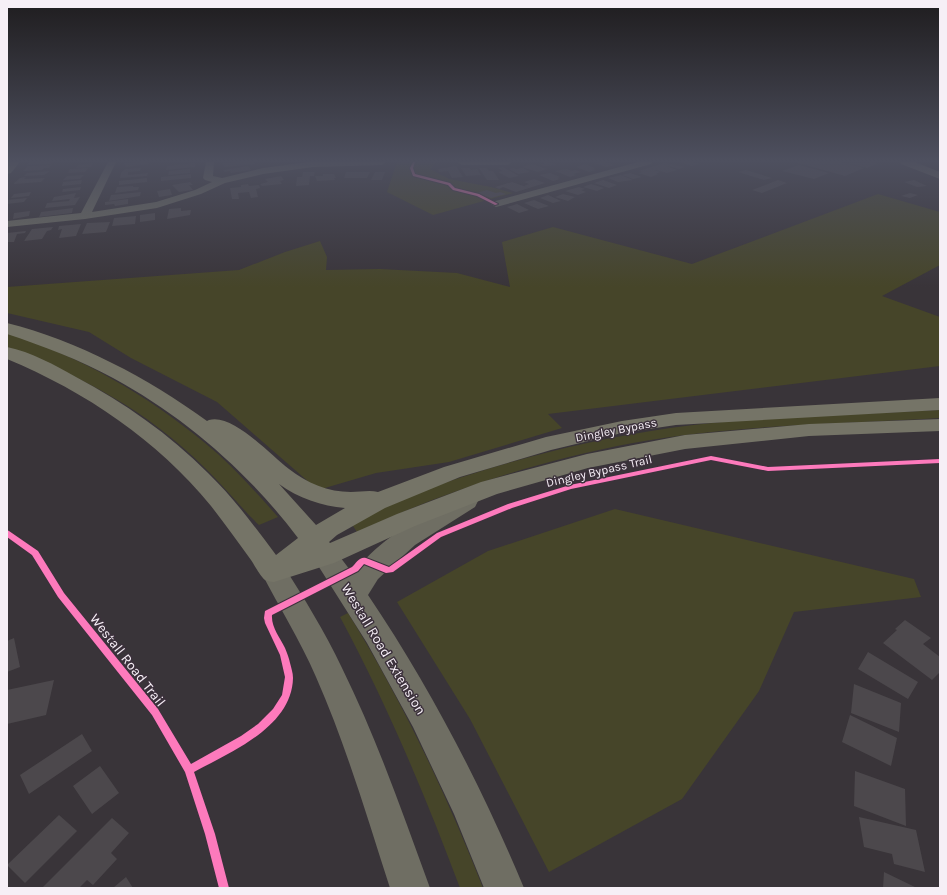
<svg xmlns="http://www.w3.org/2000/svg" width="947" height="895" font-family="Karla,sans-serif">
	<style>
		.green { fill: #464529 }
		.building { fill: #4c484c }
		.lines { fill: none; stroke-linecap: round; stroke-linejoin: round }
		.minor { fill: #6e6e62; fill-rule: evenodd }
		.major { fill: #6f6e63; fill-rule: evenodd }
		.highway { fill: #757467; fill-rule: evenodd }
		.cycleway-casing { stroke: #3c313c; stroke-width: 2 }
		.cycleway { fill: #fd7abc; fill-rule: evenodd }
		.labels { text-anchor: middle; stroke-width: 3; stroke-linejoin: round; paint-order: stroke }
		.street-label { font-size: 12px; fill: #f6eff6; stroke: #3c313c }
		.near-street-label { font-size: 14px; fill: #f6eff6; stroke: #3c313c }
	</style>
	<rect width="100%" height="100%" fill="#393439"/>
	<path class="green" d="M397,162H436L430,169L449,179L491,187L513,193L433,215L387,192Z
		M878,194L940,212V265L882,296L940,317V366L548,414L562,428L449,462L376,473L318,490L217,402L131,358L89,332L7,313V287L239,270L285,252L320,241L327,257L326,270L380,269L457,273L510,287L502,242L553,227L692,264Z
		M7,333C80,356 147,395 205,443C232,465 255,491 278,517L259,525C240,507 224,486 205,468C148,411 82,376 7,348Z
		M940,410V418C839,424 732,425 633,443C537,461 446,491 357,532L351,523C389,502 431,487 472,474C537,453 603,438 670,428C759,416 850,415 940,410Z
		M615,509L914,579L921,597L794,612L759,691L682,799L549,872L470,719L397,602L488,551Z
		M348,613C402,701 446,793 483,888H460C425,795 387,704 340,617Z"/>
	<path class="building" d="M30,162H53L51,164L27,165Z
		M135,162H148L149,164L126,167L124,163Z
		M234,162H254L255,164L224,167L223,163Z
		M542,162H548L557,165L545,166L541,165L545,163Z
		M598,162H605L615,165L607,167L594,163Z
		M680,162H694L700,164L692,166Z
		M795,162H841L864,168L845,176Z
		M873,162L878,163L867,168L847,163Z
		M93,163L91,167L76,168L78,165Z
		M195,163V167L166,170L167,166Z
		M664,163L685,167L679,169L664,165L677,170L667,173L656,170H654L660,172L656,174H658L651,177L638,173L643,172L639,171Z
		M532,164L547,169L538,172L522,167Z
		M585,164L595,168L593,169L596,170L589,172L576,167Z
		M51,165L49,168H44L42,170L23,171L28,166Z
		M799,165L829,173L814,179L782,171Z
		M248,166L251,170L231,173L230,171L225,172L223,170Z
		M456,166L463,177L452,178L448,171L439,172L438,169Z
		M503,167L519,176L509,178L498,172L503,171L498,168Z
		M88,168L85,172L68,173L70,169Z
		M141,168L140,171L128,172V175L148,173L147,176L120,178L121,173L125,169Z
		M461,168H470L471,170L477,169L481,175L466,176Z
		M479,168H487L489,171H493L499,180H487Z
		M514,168L516,169L523,168L530,172L518,174L509,169Z
		M190,169V173L168,175L169,171Z
		M566,169L572,171L575,170L581,172L573,174L576,175L570,177L555,171Z
		M746,170L772,178L764,180L738,172Z
		M50,171L44,175L24,176L27,173Z
		M303,172H315L314,176H310L309,185L296,186L297,177H302Z
		M346,172H370L367,178H344Z
		M375,172H385L382,180H371Z
		M550,173L560,177L557,178L560,179L553,181L539,175Z
		M630,173L642,177L633,179L622,175Z
		M191,174V178L161,181V177Z
		M323,174H334L336,178H334L335,180L317,181L315,176H323Z
		M84,175L80,179L63,180L67,176Z
		M621,175L633,180L618,182L608,178Z
		M281,176L284,180L280,181L282,184L262,186L260,184L268,182L265,179Z
		M26,177L24,179L45,178L41,182L13,184L20,178Z
		M147,178V182L119,185V181Z
		M534,179L545,183L529,188L524,186L529,184L524,182Z
		M82,180L81,184L62,186L63,182Z
		M603,180L617,185L609,188L594,183Z
		M778,180L787,183L762,193L752,190Z
		M914,180L927,186L917,187L904,182Z
		M190,182L193,185H189L193,190L179,192L172,185Z
		M512,182L529,188L516,192L503,187L499,189L495,187Z
		M248,184L249,186L259,185L260,188L256,189L258,197L251,198L249,192L238,193L239,199H232L230,188L241,187V185Z
		M591,184L604,188L597,191L583,187Z
		M133,186V187H139L138,190L115,193L117,187Z
		M81,187L80,190L62,192L63,189Z
		M579,187L585,189L581,190L586,192L578,195L565,191Z
		M170,189L172,195L159,197L157,191Z
		M487,190L496,193L500,192L506,194L491,198L476,193Z
		M31,192L29,196L11,198L14,194Z
		M141,192L140,196L109,201L111,195Z
		M76,193L74,198L80,197L75,205L45,208L47,203L69,201L70,199L52,201L54,197Z
		M910,193L918,195L910,198L901,196Z
		M563,194L575,197L568,201L555,197Z
		M548,195L561,201L553,203L540,198Z
		M27,198L24,202L7,204V200Z
		M128,199V204L115,206L114,204L105,205V202Z
		M534,200L549,206L538,209L524,203Z
		M517,204L529,210L519,213L507,207Z
		M73,208L72,213L39,217L41,212Z
		M181,208V211L191,210L190,215L167,219L169,209Z
		M30,211L29,216L13,219L14,213Z
		M155,213V220L140,222V215Z
		M136,216L135,224L112,226L114,218Z
		M110,222L106,232L82,234L87,223Z
		M81,224L76,236L59,238L62,229L58,230L59,226Z
		M53,227L51,230L47,231L42,239L24,241L32,229Z
		M26,231L25,233L17,234L14,242H7V233Z
		M905,620L931,638L923,644L940,657V672L932,680L883,643L897,630L895,629Z
		M14,638L20,667L7,672V641Z
		M868,652L918,682L908,699L858,669Z
		M54,680L46,715L7,724V690Z
		M854,684L901,703L899,732L851,713Z
		M850,715L897,738L891,766L842,742Z
		M82,734L92,751L29,794L20,775Z
		M100,766L119,793L92,814L73,786Z
		M855,771L905,789L906,826L854,806Z
		M59,815L77,831L25,883L7,865Z
		M859,817L916,830L925,872L894,864L892,854L864,847Z
		M112,818L129,833L111,853L117,859L93,885L87,880L79,888H42Z
		M884,872L917,888H883Z
		M126,877L133,888H113Z"/>
	<g class="lines">
		<path class="minor" d="M108,162H116L92,212L156,202L195,190L212,182L205,180L203,178L206,162H214L213,176L222,178L263,168L308,162H386L382,165L313,167L263,174L225,183L201,194L157,208L85,219L7,227V221L81,213Z
			M458,162H512L508,165H462Z
			M638,162H652L651,164L500,206L496,207L491,204L492,202Z"/>
		<path class="major" d="M9,162H20L11,173L7,174V164Z
			M900,162H915L940,172V179L901,164Z
			M466,493L475,495L478,501L475,507L415,545L378,579L368,595C430,687 481,785 524,888H484L454,814L413,727L367,643L312,556L316,549L325,546L334,549L353,574C379,538 420,518 457,495Z
			M274,562L283,565C304,598 325,632 342,668C377,739 403,814 430,888H390C367,817 346,745 316,677C300,640 279,607 261,572L265,565Z"/>
		<path class="highway" d="M7,323C78,341 148,378 207,421L209,420C233,413 270,455 289,469C307,483 328,492 351,492C360,492 370,490 378,492L444,467L546,437L622,421L676,413L940,398V410L676,425L622,433L551,450L460,477L385,508L337,535L329,542L330,543L397,514L481,482L587,454L685,435L809,424L940,419V431L809,436L685,449L588,468L497,494L415,526L334,563L274,582C271,582 268,581 265,580C260,576 255,566 251,560C238,542 225,524 211,506C157,440 86,392 7,359V347C31,352 55,365 76,377C125,403 169,434 208,473C234,498 255,527 276,555L298,538C249,473 185,417 113,378C80,360 43,346 7,334ZM279,484C298,498 322,506 345,508L316,525Z"/>
		<g class="cycleway-casing">
			<path id="cycleway" d="M413,162H415L413,168L415,174L450,183L455,188L479,194L498,204L495,205L477,196L453,190L448,185L413,176L410,168Z
				M711,456L768,467L940,459V463L768,471L711,460L571,489L512,508L441,537L393,572L386,573L364,564L358,571L272,615C271,627 280,638 285,648C287,653 289,658 290,663C291,667 293,673 293,678C292,727 231,752 194,772L215,834L229,888H219L205,834L185,772L152,715L58,597L32,555L7,537V530L9,531L38,551L64,593L158,709L191,764L241,736L258,724L273,709L282,695L285,677L280,655L265,623L264,618L265,611L352,567C356,563 360,556 366,558L389,567L437,533L508,504L570,485Z"/>
		</g>
		<use href="#cycleway" class="cycleway"/>
	</g>
	<linearGradient id="sky" x2="0" y2="1"><stop stop-color="#1f1d1f"/><stop offset="0.56" stop-color="#4e505f"/><stop offset="1" stop-color="#4e505f" stop-opacity="0"/></linearGradient>
	<rect width="947" height="287" fill="url(#sky)"/>
	<g class="labels">
		<g class="street-label">
			<text transform="translate(616 430) rotate(-11)" y="4">Dingley Bypass</text>
			<text transform="translate(599 471) rotate(-13)" y="4">Dingley Bypass Trail</text>
		</g>
		<g class="near-street-label">
			<text transform="translate(384 649) rotate(59)" y="5">Westall Road Extension</text>
			<text transform="translate(128 660) rotate(52)" y="5">Westall Road Trail</text>
		</g>
	</g>
	<rect width="947" height="895" fill="none" stroke="#f6eff6" stroke-width="16"/>
</svg>
